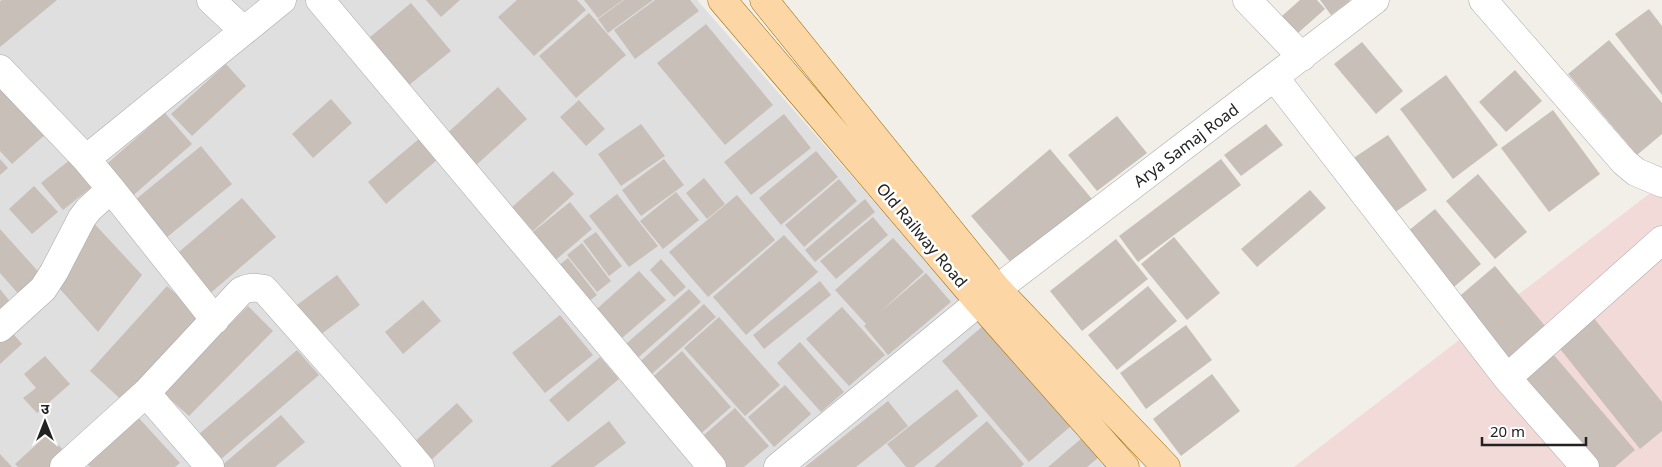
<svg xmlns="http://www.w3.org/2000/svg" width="1662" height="467" font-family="'Noto Sans','Noto Sans Devanagari',sans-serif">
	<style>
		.residential { fill: #e0dfdf }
		.commercial { fill: #f2dad9 }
		.building { fill: #c7bfb8 }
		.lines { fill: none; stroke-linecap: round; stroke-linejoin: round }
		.minor-casing { stroke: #a9a9a9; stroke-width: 29 }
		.major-casing { stroke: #a06b00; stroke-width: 29 }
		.minor { stroke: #fff; stroke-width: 28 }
		.major { stroke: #fcd6a4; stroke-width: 28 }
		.labels { text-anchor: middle; stroke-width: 5; stroke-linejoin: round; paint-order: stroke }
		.street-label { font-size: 16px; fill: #222; stroke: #fff }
	</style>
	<rect width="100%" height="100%" fill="#f2efe9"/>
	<path class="residential" d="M0,0H697L1107,467H0Z"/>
	<path class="commercial" d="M1662,184V467H1294Z"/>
	<path class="building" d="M2,0H57L0,47V1Z
		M426,0H460L441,17Z
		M517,0H577L586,10L534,56L498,17Z
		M584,0H623L598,18Z
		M624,0H653L608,33L598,19Z
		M655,0H690L699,11L635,59L614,30Z
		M1300,0H1317L1325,9L1289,41L1273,24Z
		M1320,0H1349L1350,1L1331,15Z
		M411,3L451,51L403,90L363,43Z
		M1649,9L1662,26V95L1615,34Z
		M589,13L626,55L576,98L539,56Z
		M706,24L773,105L725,145L657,63Z
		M1609,40L1662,103V134L1637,155L1568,74Z
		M1362,42L1403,91L1376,114L1334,64Z
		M226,64L246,86L192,136L171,114Z
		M1515,70L1542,101L1506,132L1479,102Z
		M1446,75L1498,145L1453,179L1400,109Z
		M0,81L47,133L12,164L0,151Z
		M498,87L527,119L473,168L444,136Z
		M331,99L352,123L313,158L292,134Z
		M579,100L605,129L586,146L560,117Z
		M1553,110L1600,174L1549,212L1501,148Z
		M165,113L192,144L129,199L102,168Z
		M784,114L811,148L751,195L724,162Z
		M1117,116L1147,153L1097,191L1068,155Z
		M641,124L665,156L621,186L598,154Z
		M1266,124L1283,145L1241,176L1224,155Z
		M1388,135L1427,190L1391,215L1352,159Z
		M420,138L438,159L386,204L368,182Z
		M201,146L232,184L166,238L135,200Z
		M1050,149L1092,199L1013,265L971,216Z
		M816,151L838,177L781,225L759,198Z
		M0,159L8,168L0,175Z
		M71,159L93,186L63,210L41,183Z
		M664,159L684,185L641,216L622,190Z
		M1221,159L1241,185L1138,262L1119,236Z
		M553,171L574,194L533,231L512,207Z
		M1478,174L1527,232L1495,259L1446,201Z
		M704,178L725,204L707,219L686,193Z
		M839,179L857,201L804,247L785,225Z
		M34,186L58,212L32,234L9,209Z
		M1310,190L1326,208L1257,267L1241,249Z
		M676,192L699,220L663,249L640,221Z
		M617,194L658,246L629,267L589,216Z
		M737,195L775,240L708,297L669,252Z
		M242,198L276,237L207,296L173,257Z
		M865,199L875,212L815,262L805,250Z
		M570,202L592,229L552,263L529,235Z
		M1435,209L1481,264L1448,292L1402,236Z
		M873,217L888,235L836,279L820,261Z
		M89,218L142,275L98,332L52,280Z
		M0,229L44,278L22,298L0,273Z
		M596,232L622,266L609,276L583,241Z
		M784,235L818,272L746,335L713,297Z
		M1174,237L1220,293L1187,320L1141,264Z
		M893,238L924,272L879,313L926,273L951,302L888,355L864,326L866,324L835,290Z
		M1116,239L1148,279L1082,331L1050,291Z
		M582,243L611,281L597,292L567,255Z
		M568,258L597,295L580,308L552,271Z
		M661,259L686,287L674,297L650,270Z
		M1495,266L1550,332L1510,365L1455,300Z
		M639,271L666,300L615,344L589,316Z
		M337,275L360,305L316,338L293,308Z
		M820,281L831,295L764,349L753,335Z
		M167,286L203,318L126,404L90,371Z
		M1148,286L1177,321L1117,370L1088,335Z
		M0,289L18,312L0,326Z
		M689,289L701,302L632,363L620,349Z
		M423,300L441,321L403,354L385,332Z
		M704,304L716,317L645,380L634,367Z
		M248,306L273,331L189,416L162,392Z
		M842,307L885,355L849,386L806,339Z
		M560,315L593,355L545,393L512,353Z
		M1592,316L1662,402V431L1640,449L1557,345Z
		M719,317L780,385L745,416L684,348Z
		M984,325L1071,426L1029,462L942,361Z
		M1186,325L1212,360L1146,409L1120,373Z
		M9,329L22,344L0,364V337Z
		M800,342L844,392L821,412L777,363Z
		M297,350L319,375L214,465L192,440Z
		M682,351L731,407L696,438L647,382Z
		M1553,354L1635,450L1615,467H1593L1520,382Z
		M45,356L70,384L37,413L23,398L36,388L24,374Z
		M600,357L619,379L568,422L549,400Z
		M1212,374L1240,411L1181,456L1153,419Z
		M785,385L811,414L774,447L748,417Z
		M957,389L978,416L914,467H906L887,444Z
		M888,401L908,426L856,467H805Z
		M457,403L473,421L429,462L412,444Z
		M735,408L769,446L744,467H719L697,441Z
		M281,415L305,442L275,467H220Z
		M137,416L180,463L175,467H90L85,462Z
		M609,421L626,443L594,467H550Z
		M987,421L1024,464L1021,467H934Z
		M48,434L70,457L59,467H18L15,464Z
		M1082,438L1099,457L1087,467H1048Z
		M0,454L12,467H0Z"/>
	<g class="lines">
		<g class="minor-casing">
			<path id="minor" d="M211,0L244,31
				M320,0L712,467
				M1247,0L1302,57
				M1483,0L1624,162L1636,172L1662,183
				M0,69L86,159L111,189L215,320
				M1275,78L1507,378L1585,467
				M86,159L282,0
				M997,289L1375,0
				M0,328L43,289L54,272L82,218L89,209L111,189
				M1507,378L1662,240
				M146,393L210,467
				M64,467L146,393L241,291C250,287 255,287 264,289L388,429L420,467
				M778,467L979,302"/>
		</g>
		<g class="major-casing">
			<path id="major" d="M722,0L979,302L1125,467
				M764,0L997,289L1166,467"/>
		</g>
		<use href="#minor" class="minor"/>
		<use href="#major" class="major"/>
	</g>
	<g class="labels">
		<g class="street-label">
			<text transform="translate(1186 145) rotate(-37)" y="6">Arya Samaj Road</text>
			<text transform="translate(922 235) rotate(50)" y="6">Old Railway Road</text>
		</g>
	</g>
	<g transform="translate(45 422)" stroke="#ffffff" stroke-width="4" paint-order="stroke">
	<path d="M0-4L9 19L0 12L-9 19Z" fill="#222222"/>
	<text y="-8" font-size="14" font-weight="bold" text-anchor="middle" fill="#222222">उ</text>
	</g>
	<path d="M1482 437v8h104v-8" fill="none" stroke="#222222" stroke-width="2.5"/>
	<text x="1490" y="437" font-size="15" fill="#222222" stroke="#ffffff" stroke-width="4" paint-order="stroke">20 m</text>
</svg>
